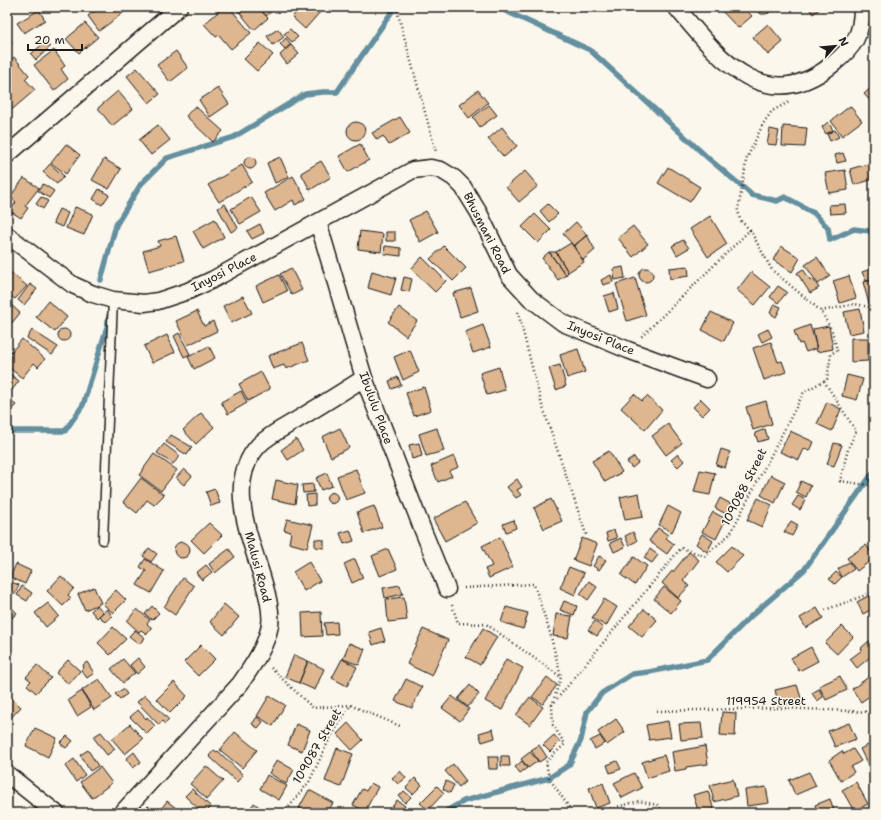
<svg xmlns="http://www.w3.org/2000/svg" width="881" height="820" font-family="'Shantell Sans',sans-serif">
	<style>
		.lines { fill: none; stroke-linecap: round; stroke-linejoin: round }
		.stream { stroke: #648f9f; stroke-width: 5.5 }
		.building { fill: #deb68f; stroke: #1c1c1c }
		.service-casing { stroke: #1c1c1c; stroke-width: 11 }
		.minor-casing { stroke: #1c1c1c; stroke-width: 19 }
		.path { stroke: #1c1c1c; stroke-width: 2.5; stroke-dasharray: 1 3; stroke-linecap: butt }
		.service { stroke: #fbf7ec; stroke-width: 8 }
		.minor { stroke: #fbf7ec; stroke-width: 16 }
		.labels { text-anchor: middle; stroke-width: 3; stroke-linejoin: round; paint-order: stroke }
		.street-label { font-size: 12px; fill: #1c1c1c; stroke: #fbf7ec }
	</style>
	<rect width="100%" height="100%" fill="#fbf7ec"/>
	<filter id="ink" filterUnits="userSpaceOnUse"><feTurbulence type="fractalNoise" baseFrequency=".025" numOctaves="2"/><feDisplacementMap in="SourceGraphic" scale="8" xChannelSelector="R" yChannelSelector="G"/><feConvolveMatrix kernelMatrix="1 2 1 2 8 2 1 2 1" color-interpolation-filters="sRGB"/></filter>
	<g filter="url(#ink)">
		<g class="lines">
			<path class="stream" d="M497,7L590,50L708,158L752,195L777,201L785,197L814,213L828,228L830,240L854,229L870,231L874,229
				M101,280L116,225L141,184L167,158L234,137L305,94L323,92H337L395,7
				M7,431H65L83,405L107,327L109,315
				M443,813L464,801L549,778L569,765L581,740L587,712L602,693L632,674L649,672L707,660L750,617L804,570L874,471"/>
		</g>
		<path class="building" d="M100,7H124L127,10L99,31L88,16Z
			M224,7H229L251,33L231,49L219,35L216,37L204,24Z
			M238,7H258L268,18L254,30L236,8Z
			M261,7H273L274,9L266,16L259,8Z
			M301,7H316L321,11L305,29L292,17Z
			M725,7H743L752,16L738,28L721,10Z
			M756,7H772L769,13L765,14H761L758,11Z
			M808,7H822L813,14Z
			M39,10L45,20L24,33L17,23Z
			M85,23L98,37L79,53L66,39Z
			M768,24L783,42L768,55L753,37Z
			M278,29L284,37L273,45L267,36Z
			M290,29L298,37L292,42L284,34Z
			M9,32L12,44L7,45V33Z
			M286,38L291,44L285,49L280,44Z
			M45,42L50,47L36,60L31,54Z
			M260,43L273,55L257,71L244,59Z
			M291,45L299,54L287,64L280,55Z
			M54,50L65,66L61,69L68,79L54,91L34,65Z
			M176,51L188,68L170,82L157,65Z
			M14,57L29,75L25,79L35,90L8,113L7,112V63Z
			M137,68L160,94L149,103L127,76Z
			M874,85V105L864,94Z
			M218,88L229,104L210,117L199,100Z
			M478,90L488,103L469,118L459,105Z
			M118,91L133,109L112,126L98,108Z
			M489,105L497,115L480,127L473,117Z
			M195,106L223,131L213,142L186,116Z
			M850,106L862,121L842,136L831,121Z
			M400,117L410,133L389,145L383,136L377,140L372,133Z
			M347 131a9 9 0 1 1 18 0a9 9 0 1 1-18 0Z
			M828,122L833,130L826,134L822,127Z
			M158,125L170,140L151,155L139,140Z
			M783,126L807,128L805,147L782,146Z
			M502,127L517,146L504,157L488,139Z
			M770,129L779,131L776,145L767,144Z
			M835,130L839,137L830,141L827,134Z
			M66,144L80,155L66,174L51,163Z
			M360,144L369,160L348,172L339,156Z
			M843,153L846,161L837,163L835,155Z
			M280,157L289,177L275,183L267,163Z
			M244 163a6 6 0 1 1 12 0a6 6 0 1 1-12 0Z
			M104,159L121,169L109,189L92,180Z
			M321,161L331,177L310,190L301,173Z
			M874,162V179L854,185L850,169Z
			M50,164L64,176L57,184L43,172Z
			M242,165L252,182L219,202L208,185Z
			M668,167L700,187L690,202L658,183Z
			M845,170L848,190L829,193L825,173Z
			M525,171L538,186L519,202L506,187Z
			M293,176L306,199L295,205L293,200L275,211L264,193Z
			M24,178L39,188L25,206L28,208L21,218L10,211L16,202L10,197Z
			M43,184L54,191L49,198L38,191Z
			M99,189L109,195L102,205L93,199Z
			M41,197L48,201L43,209L36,204Z
			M251,197L261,212L240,224L231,209Z
			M225,204L238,228L231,232L218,208Z
			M548,204L558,214L549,222L540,211Z
			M845,204L846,213L830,214L829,205Z
			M75,207L93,214L84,235L66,228Z
			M59,209L68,213L62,227L53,223Z
			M426,211L438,232L420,242L409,220Z
			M535,214L551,230L538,243L522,227Z
			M710,216L727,244L708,257L690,229Z
			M215,219L224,237L203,249L193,231Z
			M576,222L587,235L574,246L563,234Z
			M260,224L264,233L252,239L247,231Z
			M633,226L648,244L633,257L618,238Z
			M360,231L383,234L381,252L358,249Z
			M386,232H395V241H386Z
			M587,235L595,250L583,260L574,246Z
			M176,236L184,261L149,271L143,251L160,246L158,241Z
			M683,240L689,248L677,255L672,246Z
			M571,243L584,262L568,272L556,252Z
			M385,246L401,248V256L384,254Z
			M444,246L466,268L453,281L430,259Z
			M781,246L800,258L792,272L773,260Z
			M549,252H556L568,272L566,275Z
			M549,252L566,275L558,280L542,258Z
			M422,257L446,281L435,292L411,269Z
			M817,257L830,276L818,284L805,265Z
			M688,266L689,276L670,279L669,268Z
			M623,267L625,278L615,280L613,269Z
			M291,268L302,290L292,295L280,274Z
			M873,268L874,279L866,281L862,272Z
			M639 275a7 7 0 1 1 14 0a7 7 0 1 1-14 0Z
			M803,269L811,281L813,279L819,288L810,293L797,273Z
			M9,271L27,286L15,299L7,293V272Z
			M372,271L396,278L391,295L368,288Z
			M751,272L770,287L755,305L737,290Z
			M279,275L287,291L263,302L256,286Z
			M611,275L613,282L603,285L601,280Z
			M849,276L856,298L840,303L833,281Z
			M404,277L412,279L409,292L401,290Z
			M635,278L646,315L627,321L616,284Z
			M874,280V303L869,304L863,282Z
			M30,284L37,289L24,305L18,300Z
			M778,286L787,292L778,303L770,297Z
			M471,288L478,311L460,317L453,293Z
			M614,293L618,309L609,312L604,296Z
			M243,296L252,313L231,323L223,306Z
			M48,301L67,317L55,332L36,317Z
			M10,304L20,313L11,324L7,320V306Z
			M774,304L781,307L776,317L770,313Z
			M399,307L417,321L406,336L388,322Z
			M860,309L864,331L849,334L844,312Z
			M197,311L204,326L213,321L217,331L188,345L176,321Z
			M711,312L733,323L724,341L702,330Z
			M483,325L491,347L473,353L465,332Z
			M810,325L817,348L806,352L802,343L799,344L794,331Z
			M829,326L833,349L817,352L813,329Z
			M768,329L772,337L762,342L758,334Z
			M58 335a6 6 0 1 1 12 0a6 6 0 1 1-12 0Z
			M32,330L58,347L52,355L27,338Z
			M179,333L190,354L184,357L174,336Z
			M167,335L175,352L152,363L144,346Z
			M851,338H868V361L851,362Z
			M22,339L45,359L38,367L34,363L22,378L7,366V357Z
			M771,342L778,362L782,361L786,372L764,380L753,348Z
			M302,343L309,360L286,369L284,365L273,369L268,356Z
			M209,346L215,358L194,369L188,357Z
			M578,349L585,372L567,378L560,355Z
			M410,350L419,372L403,380L394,357Z
			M560,365L566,386L556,390L549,368Z
			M499,367L505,390L487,395L480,373Z
			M7,372L19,381L12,390L7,386Z
			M261,372L270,389L248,401L239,384Z
			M847,375L863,379L857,400L842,396Z
			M398,377L401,385L392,389L389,381Z
			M424,387L431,410L414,416L406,393Z
			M241,391L247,403L228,414L221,402Z
			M634,394L642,401L647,396L662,410L645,430L621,408Z
			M7,397L16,405L11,410L7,406Z
			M701,399L710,408L702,416L693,407Z
			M766,401L772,424L753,430L746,407Z
			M827,402L841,409L832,431L817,424Z
			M201,413L214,427L196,444L183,430Z
			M668,424L682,443L666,455L652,436Z
			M340,428L349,448L331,457L322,437Z
			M437,428L444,451L426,456L419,434Z
			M765,429L768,439L758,442L755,433Z
			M790,431L814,442L810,451L804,449L799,460L780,452Z
			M171,435L192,447L187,455L166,442Z
			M296,439L303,450L288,460L281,450Z
			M419,443L422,456L412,459L409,445Z
			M834,443L842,445L834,466L827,464Z
			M164,444L180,456L173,464L157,453Z
			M721,449L730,452L725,468L716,465Z
			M609,451L622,472L605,482L592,461Z
			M154,454L177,470L161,491L139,475Z
			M678,454L684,461L678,467L671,460Z
			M454,456L459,467L449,471L452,476L438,482L431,466Z
			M634,457L638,463L632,468L627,462Z
			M184,469L192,476L184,485L176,478Z
			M356,469L365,493L346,500L337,476Z
			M700,470L715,473L710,495L694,492Z
			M327,473L332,486L321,490L316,478Z
			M771,475L785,482L775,503L761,495Z
			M141,478L164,495L154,505L147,500L137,513L123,502Z
			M517,479L522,487L517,490L521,495L516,498L507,487Z
			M276,480L298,485L295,504L272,499Z
			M801,481L811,486L806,497L796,492Z
			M313,484L314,492L303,493L302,485Z
			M215,489L220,503L211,506L206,492Z
			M326.5 498a5.5 5.5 0 1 1 11 0a5.5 5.5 0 1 1-11 0Z
			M639,493L643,517L625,520L620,497Z
			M315,494V505L307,506L306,495Z
			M798,496L806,500L800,510L792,505Z
			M720,498L731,504L726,514L715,508Z
			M758,498L772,505L762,527L747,520Z
			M551,499L562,521L544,529L534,508Z
			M465,502L477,523L445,541L433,519Z
			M374,506L382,527L364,533L357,512Z
			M668,506L681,513L672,532L659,525Z
			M713,512L726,519L716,539L702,532Z
			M287,519L313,525L307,548L289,543L291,532L284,530Z
			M514,520L516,528L506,532L503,524Z
			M791,521L798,525L792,536L784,532Z
			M209,523L222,535L204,553L191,540Z
			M658,528L668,535L666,538L674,544L667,554L649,541Z
			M350,530L354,541L344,544L340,533Z
			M614,530L617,538L608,541L606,533Z
			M633,532L637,541L629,545L625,536Z
			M702,534L713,541L707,552L696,544Z
			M500,537L513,567L489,578L485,569L492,566L482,546Z
			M582,538L597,544L589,566L573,560Z
			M621,538L625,547L614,552L610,543Z
			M315,539L324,540V548L315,547Z
			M174 550a8 8 0 1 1 16 0a8 8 0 1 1-16 0Z
			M866,545L874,556V558L857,571L847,558Z
			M732,546L743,556L727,572L716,562Z
			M149,548L157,554L151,562L143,556Z
			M229,549L235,557L215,573L209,564Z
			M388,549L397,569L380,576L372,556Z
			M650,549L658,555L652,563L644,558Z
			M689,552L699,560L683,581L689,586L678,598L662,583L672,571L673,572Z
			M599,556L606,560L599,570L593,566Z
			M634,557L647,566L635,585L621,575Z
			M145,559L164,571L151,593L137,585L146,571L140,567Z
			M355,559L363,578L352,583L344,564Z
			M309,562L320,581L304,591L293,572Z
			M849,562L854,569L842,577L838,569Z
			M16,564L31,571L25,584L10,577Z
			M206,565L212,572L202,580L196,573Z
			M569,567L584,573L575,595L560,588Z
			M836,572L842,577L835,584L829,579Z
			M61,576L74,588L68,595L71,598L63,606L47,591Z
			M183,578L194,586L175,615L164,607Z
			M589,581L597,587L588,600L580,594Z
			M11,582L19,585L15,594L7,590Z
			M400,585L403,594L385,598L383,588Z
			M22,586L32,593L27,601L17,595Z
			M94,587L101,603L85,610L78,594Z
			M664,587L681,601L671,613L654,599Z
			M116,590L126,600L113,613L103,604Z
			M874,593V608L863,614L857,602Z
			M404,597L407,620L388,622L386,599Z
			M604,599L617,607L606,626L592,618Z
			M564,601L577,606L574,615L560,610Z
			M48,603L59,616L46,627L35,613Z
			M8,604L17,613L8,622L7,605Z
			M224,604L239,617L224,635L210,622Z
			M97,605L103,612L97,618L91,611Z
			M152,606L159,613L152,620L145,614Z
			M506,607L528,613L523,629L501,622Z
			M817,608L823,618L806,628L800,618Z
			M107,609L112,616L105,622L99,616Z
			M137,609L150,620L147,624L152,628L147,634L141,630L139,632L127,621Z
			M644,609L657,620L642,637L629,626Z
			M321,612L322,636L303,637L302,613Z
			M556,614L572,616L568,638L553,636Z
			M595,621L603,628L597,636L588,630Z
			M337,622L338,634L326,635L324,623Z
			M842,626L853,637L837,654L825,643Z
			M113,627L126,639L110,655L98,643Z
			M381,628L385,641L373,645L369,632Z
			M483,628L497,637L480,665L466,657Z
			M423,629L448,640L432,676L407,664Z
			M135,630L145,638L139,644L129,636Z
			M869,641L874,647V657L871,660L869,658L857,668L850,659L862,650L861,648Z
			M349,643L365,649L359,665L343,659Z
			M201,645L215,659L198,676L184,662Z
			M811,647L818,661L799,671L791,658Z
			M294,655L308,661L299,683L285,677Z
			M138,658L145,667L137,674L130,665Z
			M123,659L135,673L123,683L111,669Z
			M342,659L357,667L347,686L332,678Z
			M506,659L523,668L502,710L485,701Z
			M68,660L80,671L69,684L56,673Z
			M308,661L324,669L315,690L299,683Z
			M87,662L94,673L87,678L81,670L84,667L83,665Z
			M37,665L51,678L36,693L27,685L31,681L26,677Z
			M840,676L847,690L826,700L819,686Z
			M870,676L874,682V693L861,702L852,689Z
			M547,677L557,685L543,704L532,697Z
			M99,679L112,698L94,710L82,690Z
			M406,679L422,687L412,708L395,701Z
			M174,682L187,696L170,713L157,699Z
			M470,685L479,694L468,707L458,699Z
			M797,685L802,701L779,706L775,690Z
			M123,689L127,694L120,699L115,694Z
			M819,689L823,697L817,701L812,693Z
			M82,691L91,707L77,716L68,700Z
			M145,695L169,720L165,724L162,721L159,725L137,702Z
			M269,696L285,705L273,726L257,716Z
			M452,696L469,709L460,721L442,708Z
			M530,697L543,707L530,725L516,715Z
			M12,698L21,707L7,722V703Z
			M138,710L146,719L147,717L155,726L147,734L130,717Z
			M722,712L736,713L735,736L720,735Z
			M257,717L263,722L258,728L252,724Z
			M616,719L625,732L607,745L598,732Z
			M668,721L671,737L649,740L646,725Z
			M348,723L363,740L352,750L337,734Z
			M701,723L703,738L681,740L679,724Z
			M849,723L856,739L835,747L828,731Z
			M130,724L143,739L125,754L112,739Z
			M296,724L310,730L302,751L288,745Z
			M35,728L57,738L48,757L26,746Z
			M493,729L495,738L482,742L479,733Z
			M101,732L115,749L107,755L93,737Z
			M235,732L257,750L242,768L220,750Z
			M554,735L560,742L550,752L543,745Z
			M67,736L73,741L66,748L60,743Z
			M600,736L605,743L595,749L590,741Z
			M874,742V762L868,765L860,749Z
			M539,745L547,757L539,762L531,750Z
			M705,746L708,764L686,767V769L675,771L672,752Z
			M337,748L353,754L341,787L325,781Z
			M853,749L861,761L851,767L854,772L841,781L829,760L842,751L844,754Z
			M88,750L98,766L90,771L80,755Z
			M214,750L217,752L218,751L243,775L237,782L209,756Z
			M134,752L141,762L133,768L126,759Z
			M530,752L538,761L528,768L521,759Z
			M664,755L669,771L647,778L642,762Z
			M501,756H509L510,766H501Z
			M488,757H498V769H489Z
			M74,759L85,775L76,782L65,766Z
			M277,760L294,770L286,784L269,773Z
			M522,761L527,768L520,773L515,767Z
			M617,761L621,769L610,773L607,765Z
			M453,764L466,781L459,787L445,771Z
			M206,766L223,781L207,799L190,784Z
			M100,767L112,783L92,798L80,782Z
			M400,771L406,778L398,784L392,778Z
			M809,772L816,786L795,795L789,780Z
			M634,773L642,788L622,798L614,783Z
			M267,775L287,786L279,800L260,789Z
			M415,778L422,785L413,794L406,788Z
			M733,779L737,796L714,802L710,785Z
			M446,781L454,785L450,793L443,789Z
			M856,782L868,804L854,811L842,790Z
			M371,783L378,787L365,811L353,805L362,789L366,791Z
			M603,783L610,803L596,808L589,788Z
			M437,786L444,793L428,810L420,803Z
			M766,787L769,803L747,806L745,790Z
			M192,789L211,807L205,813H203L185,796Z
			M309,790L333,803L327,813H307L299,808Z
			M404,791L411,797L405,803L399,796Z
			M708,791L715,813H699L693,795Z
			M830,799L835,813H818L815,805Z
			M397,800L405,806L401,813H388Z
			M167,801L181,812L183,809L188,813H158Z
			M254,803L267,813H247Z
			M148,806L153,810L151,813H142Z"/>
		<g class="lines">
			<g class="service-casing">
				<path id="service" d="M103,540L113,300"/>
			</g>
			<g class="minor-casing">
				<path id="minor" d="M676,7C718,57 764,119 833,64C854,47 862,35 862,7
					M7,155L179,7
					M318,222L364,378L422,528L447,589
					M7,235L73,285L93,294L113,300L144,303L158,301L188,291L212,280L413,170L431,168L441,170L454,178L463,187L479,213L509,275L531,299L563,323L628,350L707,379
					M7,774L56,813
					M122,813L240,684C253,665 266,647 270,625C272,611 267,593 263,580C251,538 224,483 259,445C269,435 283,428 295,421C318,407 341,393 364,378"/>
			</g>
			<path class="path" d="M396,7L436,152
				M750,230L740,220L738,210L745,170L746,160L763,124L772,111L789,102
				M821,311L855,304L874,308
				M518,312L541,402L587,537
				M824,381L856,431L848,449L840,481L874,486
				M464,588L534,584L550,633L561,677L552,705L553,725L565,744L546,762L549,778L573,813
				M452,605L458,623L486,624L561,677
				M825,610L874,592
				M271,668L313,708L350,705L400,726
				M552,705L681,548L705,556L730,534L804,392L827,379L831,354L837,350L832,331L821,311L772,270L750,230L641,337
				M657,711L780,708L874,712
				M284,813L309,782L329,740L350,706
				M595,813L639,801L657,805L665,813
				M767,813L781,810L788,813"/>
			<use href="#service" class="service"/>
			<use href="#minor" class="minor"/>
		</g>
	</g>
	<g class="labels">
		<g class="street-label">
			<text transform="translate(487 233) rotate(63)" y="4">Bhusmani Road</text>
			<text transform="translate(224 272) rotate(-27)" y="4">Inyosi Place</text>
			<text transform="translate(601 338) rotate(22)" y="4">Inyosi Place</text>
			<text transform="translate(376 408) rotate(70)" y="4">Ibululu Place</text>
			<text transform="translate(744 487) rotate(-63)" y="4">109088 Street</text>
			<text transform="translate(258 567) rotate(75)" y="4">Malusi Road</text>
			<text x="766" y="705">119954 Street</text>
			<text transform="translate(317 746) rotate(-60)" y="4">109087 Street</text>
		</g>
	</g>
	<rect width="881" height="820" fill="none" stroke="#fbf7ec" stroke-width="24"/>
	<rect x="12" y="12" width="857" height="796" fill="none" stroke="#1c1c1c" stroke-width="1.5" filter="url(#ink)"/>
	<g transform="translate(835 46) rotate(63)" stroke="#fbf7ec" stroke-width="3" paint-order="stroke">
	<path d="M0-3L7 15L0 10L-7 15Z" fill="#1c1c1c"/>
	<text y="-6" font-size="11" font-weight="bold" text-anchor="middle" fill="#1c1c1c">N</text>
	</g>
	<path d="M28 44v6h54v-6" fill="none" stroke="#1c1c1c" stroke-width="2"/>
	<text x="34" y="44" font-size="12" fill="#1c1c1c" stroke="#fbf7ec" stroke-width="3" paint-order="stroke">20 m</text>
</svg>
